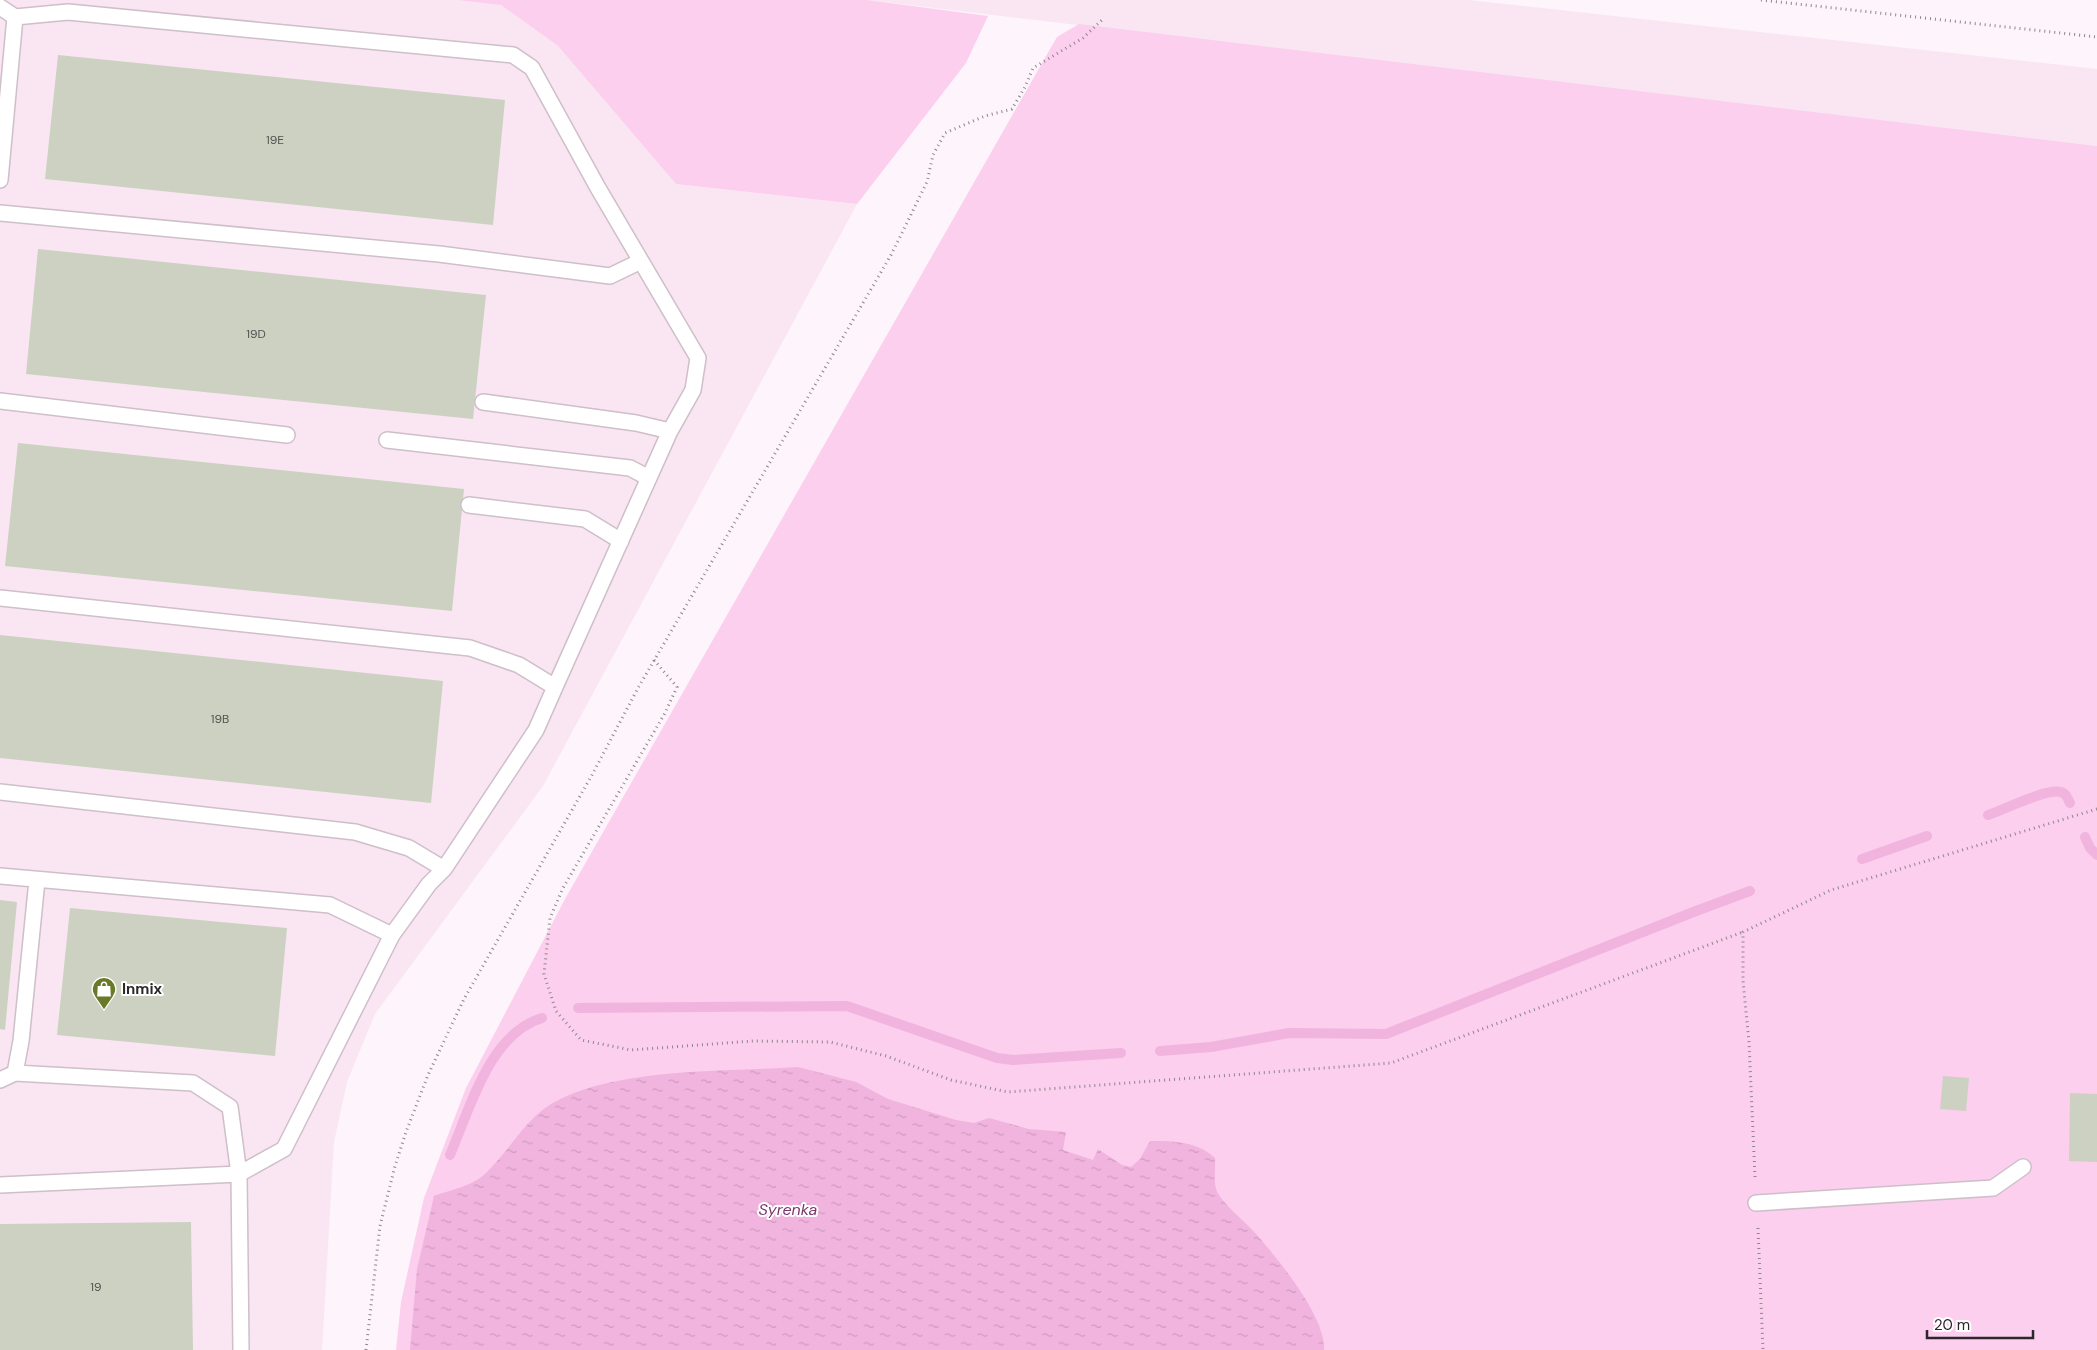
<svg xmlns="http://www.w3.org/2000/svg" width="2097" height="1350" font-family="'DM Sans',sans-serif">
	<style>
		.built { fill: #f9e6f2 }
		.grass { fill: #fbcfed }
		.water { fill: url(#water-ripples) }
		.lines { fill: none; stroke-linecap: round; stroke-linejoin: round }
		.stream { stroke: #f1b4de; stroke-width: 10 }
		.building { fill: #cdd1c2 }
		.service-casing { stroke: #cebfc9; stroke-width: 18 }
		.path { stroke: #8f878d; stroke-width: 3; stroke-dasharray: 1 4; stroke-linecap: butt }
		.service { stroke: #fff; stroke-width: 15 }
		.labels { text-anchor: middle; stroke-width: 4; stroke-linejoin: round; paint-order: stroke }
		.number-label { font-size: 12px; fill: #555251 }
		.poi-label { font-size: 15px; font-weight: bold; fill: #2d272b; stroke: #fff; text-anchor: start }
		.water-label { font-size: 16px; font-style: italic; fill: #7c366a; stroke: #fff }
	</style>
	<defs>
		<pattern id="water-ripples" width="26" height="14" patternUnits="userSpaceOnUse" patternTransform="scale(1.25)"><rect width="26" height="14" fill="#f1b4de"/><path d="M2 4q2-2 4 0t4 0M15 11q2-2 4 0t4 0" fill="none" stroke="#cf9bbf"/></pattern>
	</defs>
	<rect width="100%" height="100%" fill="#fef4fb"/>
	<path class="built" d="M0,0H456L501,5L558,46L676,184L857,204L543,786L375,1014L347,1082L334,1142L322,1350H0Z
		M867,0H1469L2097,69V146Z"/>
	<path class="grass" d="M456,0H867L988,16L966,63L857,204L676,184L558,46L501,5Z
		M1079,24L2097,146V1350H396L401,1302L424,1198L466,1088L565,899L1057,37Z"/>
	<path class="water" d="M798,1067L856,1082L888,1099L956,1120L974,1123L989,1118L1029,1129L1066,1132L1063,1150L1093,1160L1098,1149L1122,1165L1131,1167L1140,1159L1150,1141C1173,1141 1197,1141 1215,1158C1216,1170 1212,1185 1219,1195C1229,1210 1245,1221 1256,1234C1278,1259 1326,1317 1324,1350H410L417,1269L434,1196C450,1190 473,1186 486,1173C509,1151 523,1122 551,1104C614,1067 726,1072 798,1067Z"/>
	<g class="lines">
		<path class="stream" d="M1988,815C2003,810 2047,788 2060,792C2066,793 2067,797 2070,803
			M2085,837L2090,848L2097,855
			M1862,859L1927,836
			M578,1008L847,1006L997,1058L1013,1060L1121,1053
			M1160,1051L1211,1047L1289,1033L1386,1034L1696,911L1750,891
			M450,1155C470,1109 489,1034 542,1018"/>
	</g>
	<path class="building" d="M58,55L505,100L493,225L45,179Z
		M38,249L486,295L473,419L26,374Z
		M18,443L464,489L452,611L5,566Z
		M0,635L443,681L431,803L0,758Z
		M0,900L17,902L5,1030L0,1029Z
		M70,908L287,928L275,1056L57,1035Z
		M1943,1076L1969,1078L1966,1111L1940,1109Z
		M2070,1093L2097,1094V1162L2069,1161Z
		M191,1222L193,1350H0V1224Z"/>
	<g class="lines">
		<g class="service-casing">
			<path id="service" d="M0,7L15,17L0,180
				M15,17L68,12L513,55L532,68L598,188L698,358L693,390L670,431L555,687
				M0,213L439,254L610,276L641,261
				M0,401L287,435
				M483,402L636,423L670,431
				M387,440L630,468L649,478
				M469,505L585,519L621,541
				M0,598L470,648L519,665L555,687L536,730L444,869L429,884L392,935
				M0,792L355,832L409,848L444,869
				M0,876L330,905L392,935L284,1149L239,1174L241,1350
				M0,1080L15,1073
				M0,1185L239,1174L230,1107L193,1083L15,1073L21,1041L37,880
				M1756,1203L1993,1188L2023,1167"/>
		</g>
		<path class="path" d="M1761,0L2097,37
			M654,660L677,687L665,713L563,888L550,918L544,974L556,1011L581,1040L631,1050L753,1041L830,1042L886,1056L951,1080L1008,1092L1391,1063L1743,932
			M1755,1177L1749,1042L1743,981V932L1831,890L2097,809
			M1758,1228L1763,1350
			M366,1350L380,1226L395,1166L406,1132L428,1075L464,999L592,775L638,688L891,255L927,182L933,155L945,133L985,116L1012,109L1025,87L1033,68L1083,38L1103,19"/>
		<use href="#service" class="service"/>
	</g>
	<defs>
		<g id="shop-pin" transform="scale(1.25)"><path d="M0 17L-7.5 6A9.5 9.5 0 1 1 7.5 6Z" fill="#687927" stroke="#fff"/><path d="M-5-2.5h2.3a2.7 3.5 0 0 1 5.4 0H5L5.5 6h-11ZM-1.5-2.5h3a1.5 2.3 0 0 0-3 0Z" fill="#fff"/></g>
	</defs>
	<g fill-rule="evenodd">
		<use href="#shop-pin" x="104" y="989"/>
	</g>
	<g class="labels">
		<g class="number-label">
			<text x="275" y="144">19E</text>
			<text x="256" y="338">19D</text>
			<text x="220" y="723">19B</text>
			<text x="96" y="1291">19</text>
		</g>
		<g class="poi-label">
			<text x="122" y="994">Inmix</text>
		</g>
		<g class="water-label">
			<text x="788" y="1215">Syrenka</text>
		</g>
	</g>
	<path d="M1927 1330v8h106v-8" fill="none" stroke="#2d272b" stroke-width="2.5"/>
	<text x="1934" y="1330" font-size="15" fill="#2d272b" stroke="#ffffff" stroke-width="4" paint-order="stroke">20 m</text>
</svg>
